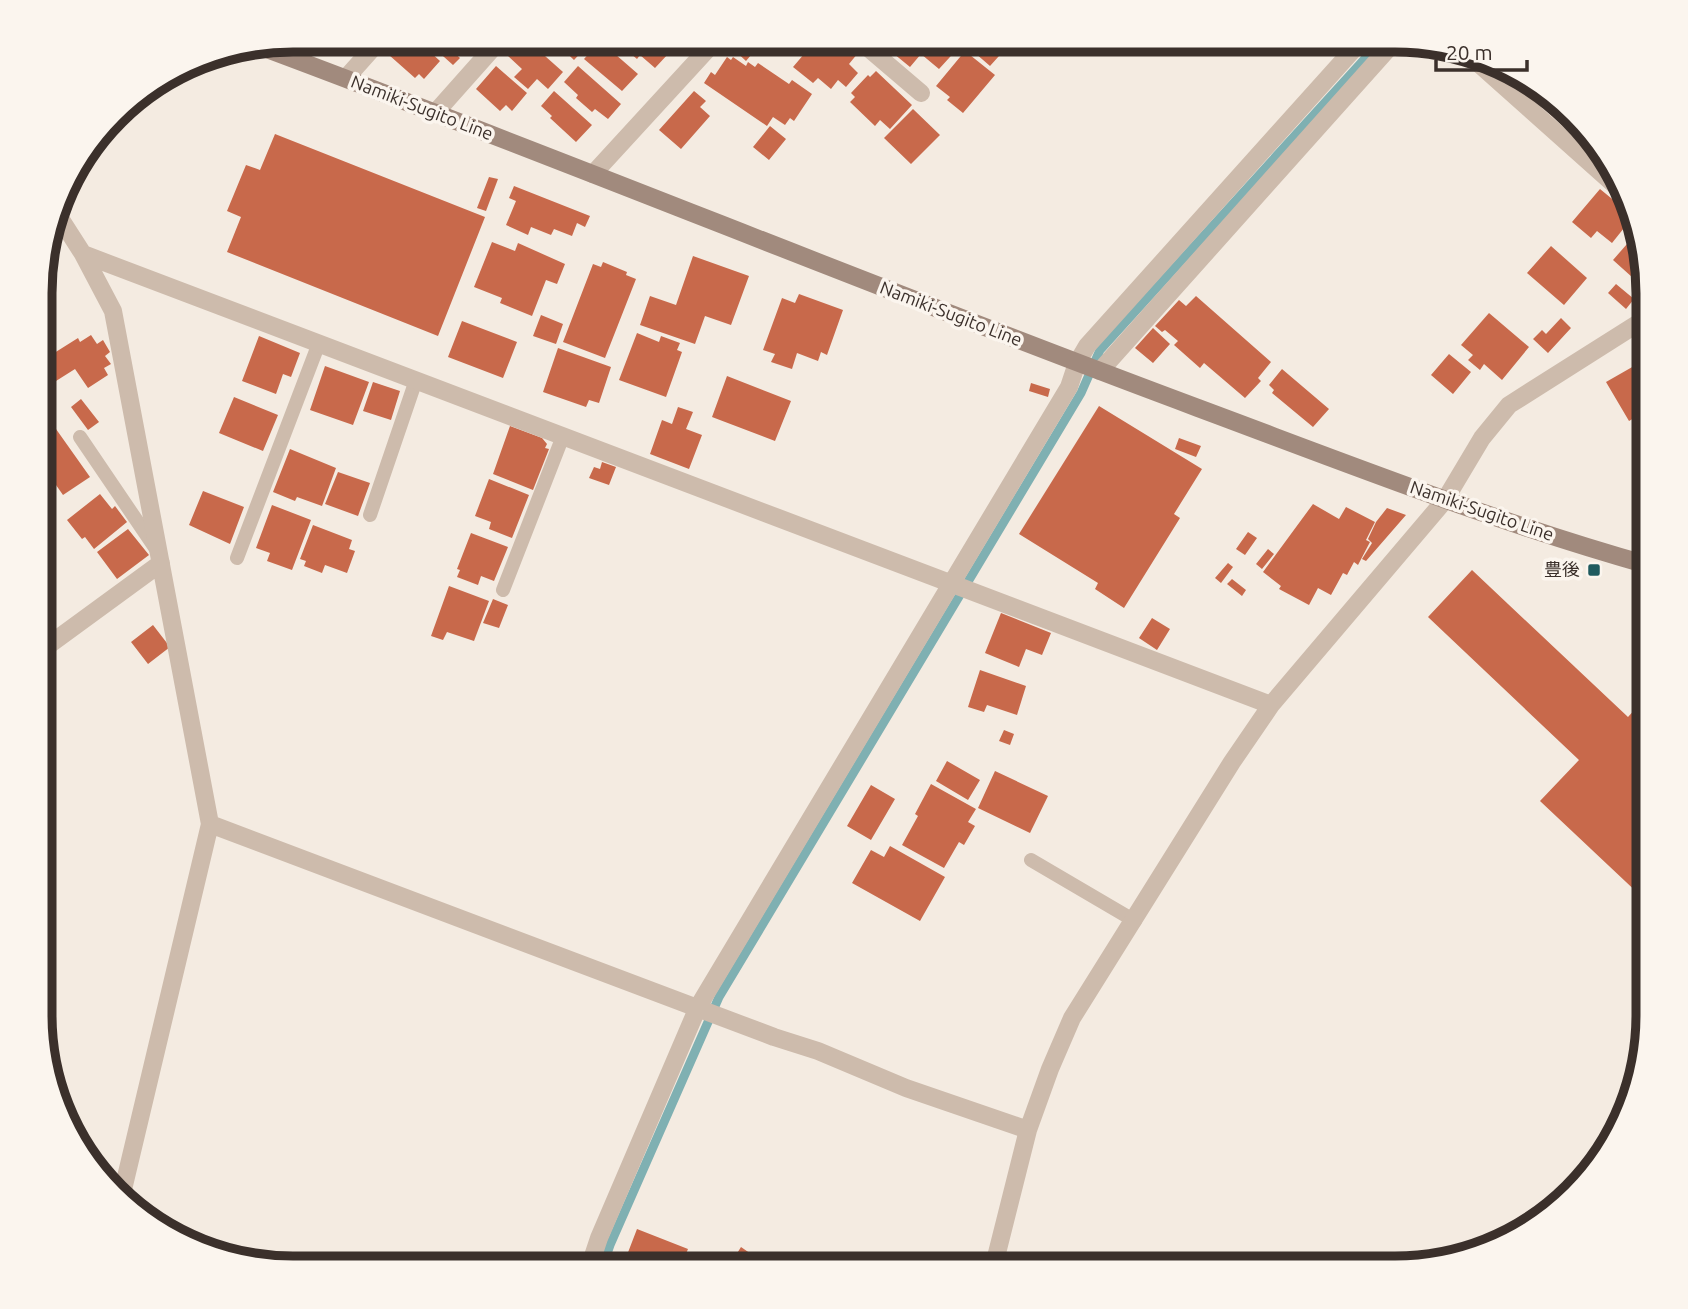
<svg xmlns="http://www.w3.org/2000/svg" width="1688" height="1309" font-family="Ubuntu,'Noto Sans JP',sans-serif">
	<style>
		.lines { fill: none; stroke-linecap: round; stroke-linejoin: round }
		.stream { stroke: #7fb0b2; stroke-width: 9 }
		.building { fill: #c8694b }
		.service { stroke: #cdbbac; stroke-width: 14 }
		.minor { stroke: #cdbbac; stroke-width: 18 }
		.secondary { stroke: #a18a7d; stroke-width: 18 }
		.poi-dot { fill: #1f5a5e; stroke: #fbf5ee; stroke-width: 2.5 }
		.labels { text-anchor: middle; stroke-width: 7; stroke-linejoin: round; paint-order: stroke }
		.street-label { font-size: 18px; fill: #3b302b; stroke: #fbf5ee }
		.poi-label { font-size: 18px; fill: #3b302b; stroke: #fbf5ee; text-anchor: end }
		.rim { fill: none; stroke: #3b302b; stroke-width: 9 }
	</style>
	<rect width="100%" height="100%" fill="#f4ebe1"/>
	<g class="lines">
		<path class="stream" d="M602,1268L610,1245L719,997L1081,393L1100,350L1381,41"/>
	</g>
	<path class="building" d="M402,40H417L440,61L424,79L419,74L415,78L389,55Z
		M425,40H440L460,58L453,65Z
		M521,40H527L563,72L548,89L537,79L528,89L514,77L522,69L508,56Z
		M553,40H589L591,42L574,60Z
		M620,40H654L669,53L655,68L640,55L637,59L618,43Z
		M738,40H747L756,49L746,61L732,48Z
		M771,40H807L796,53L784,42L778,48Z
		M816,40L843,41L858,53L849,64L858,73L846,87L838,80L831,89L818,78L813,83L793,67Z
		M600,41L638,74L622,91L584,59Z
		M896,41H954L960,46L939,69L921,54L910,67L888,49Z
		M990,41H1027L1017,52L1014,49L1011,53L999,43Z
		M984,43L999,56L990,66L975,53Z
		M965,51L995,75L963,113L947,100L950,97L936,86Z
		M727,57L731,60L733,57L746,66L748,62L755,67L758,63L789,84L792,80L812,94L794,121L790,118L785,125L773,117L767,126L704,83L711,72L715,75Z
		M496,66L527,93L512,111L506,105L500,111L476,89Z
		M578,66L621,104L608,119L595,109L592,112L576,98L578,95L564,82Z
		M876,71L912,105L890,129L880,120L875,126L850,102L855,97L851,93L868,75L870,77Z
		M554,91L592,125L576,142L550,118L552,116L541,106Z
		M694,91L706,101L700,107L710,116L681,149L659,130Z
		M1548,94L1562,103L1595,147L1591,151L1539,104Z
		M913,109L940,135L911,164L884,138Z
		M770,126L786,139L769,160L753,147Z
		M275,134L485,217L438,336L227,252L241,217L227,211L246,165L260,170Z
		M489,177L498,179L486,211L477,208Z
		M514,186L590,216L585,227L577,223L572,236L554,229L551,235L531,227L528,235L506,225L516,201L509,198Z
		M1600,189L1628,212L1623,218L1628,223L1612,243L1597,231L1591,238L1572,222Z
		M1634,236L1645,282L1642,286L1613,260Z
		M492,242L515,251L518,243L565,264L557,284L546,280L532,316L500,303L502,298L474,287Z
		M1551,246L1587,278L1564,305L1527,273Z
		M693,256L749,276L731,325L705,316L695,344L640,325L650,296L676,305Z
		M603,262L627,272L626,275L636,279L605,358L563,342L593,264L601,267Z
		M1616,284L1634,299L1626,309L1608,293Z
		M799,294L843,310L827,355L821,352L818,361L797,353L792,369L771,362L775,354L763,350L782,298L795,303Z
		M1196,296L1271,362L1258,378L1261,381L1245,398L1204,363L1200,368L1174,345L1178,341L1165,330L1162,332L1155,326L1179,300L1186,306Z
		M1489,313L1529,347L1502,380L1484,364L1480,370L1468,360L1473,355L1461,345Z
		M541,315L563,324L556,344L533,336Z
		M1561,318L1571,328L1548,353L1533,339L1542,330L1546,334Z
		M462,321L517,342L503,378L448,357Z
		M1153,328L1170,344L1153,363L1135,348Z
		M637,333L659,342L661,336L680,343L677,350L682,352L666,397L619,380Z
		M91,335L97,344L103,340L110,352L105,356L111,364L104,368L108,375L88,388L75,369L56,381L43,360L78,338L80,342Z
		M259,336L300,353L291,377L283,374L276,394L242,381Z
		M558,348L611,367L599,403L589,400L586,407L543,392Z
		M1449,354L1471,372L1453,394L1431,375Z
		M1648,358V410L1629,421L1606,382Z
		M325,366L369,382L353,425L310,410Z
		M1282,369L1329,409L1313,427L1272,393L1274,390L1269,385Z
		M727,376L791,401L775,441L712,417Z
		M373,382L400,391L391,420L363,411Z
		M1031,383L1050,389L1048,397L1029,391Z
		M234,397L278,415L263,451L219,433Z
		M81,399L99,422L88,430L71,407Z
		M1099,406L1202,469L1174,514L1180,518L1124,608L1095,589L1098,583L1019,534Z
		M678,407L693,412L686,429L702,435L689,469L650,454L662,420L672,424Z
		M510,426L542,438L547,444L545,448L549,449L533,490L493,474Z
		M56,429L90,477L63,495L42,465V439Z
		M1179,438L1201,446L1196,457L1175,449Z
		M290,449L336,468L322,506L297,497L295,501L273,492Z
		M602,462L616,467L609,485L589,478L594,467L600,469Z
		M338,472L370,483L358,516L325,504Z
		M489,479L529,495L512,538L489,529L491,522L475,516Z
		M203,491L244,507L230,544L189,525Z
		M100,494L112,509L115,506L127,522L94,549L85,537L82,539L67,520Z
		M1313,504L1339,519L1346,507L1375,522L1366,540L1370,542L1358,565L1354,562L1347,575L1343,573L1331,595L1318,588L1309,605L1279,589L1281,586L1263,572Z
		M272,505L311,520L292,570L267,561L270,553L256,548Z
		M1387,508L1406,515L1366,561L1362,559L1372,543L1368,539L1376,522Z
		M313,525L352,540L349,549L355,551L347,573L325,565L322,573L304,566L306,561L300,559Z
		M128,529L149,555L117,579L97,552Z
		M1248,532L1257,538L1245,555L1236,549Z
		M471,533L508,547L494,581L481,576L478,585L457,577L460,570L457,569Z
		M1268,549L1274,554L1262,569L1256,564Z
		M1228,563L1233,567L1221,583L1215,578Z
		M1472,570L1628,717L1647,696V893L1643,898L1540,801L1579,760L1428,617Z
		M1232,579L1246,590L1242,596L1227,584Z
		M449,586L489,601L474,641L447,632L443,640L431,636Z
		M493,599L508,605L499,628L483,623Z
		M1001,613L1051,633L1042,655L1026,649L1019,667L985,653Z
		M1152,618L1170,629L1157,650L1139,638Z
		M153,625L170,647L148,664L131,642Z
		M980,670L1026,686L1017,715L987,705L984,712L968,707Z
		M1004,730L1014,734L1010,745L999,741Z
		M947,761L980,780L968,800L936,781Z
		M995,771L1048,796L1030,833L978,808Z
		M931,784L976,809L968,822L975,826L964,845L959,842L944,868L902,845L918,816L915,814Z
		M871,785L895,799L871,840L847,826Z
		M890,846L945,877L920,921L852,883L871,850L884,857Z
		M637,1229L688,1249L680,1268H622Z
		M741,1247L754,1256L746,1268H739L731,1263Z"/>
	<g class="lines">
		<path class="service" d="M80,437L156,549
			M370,515L416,380
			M237,558L319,343
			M503,590L563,436
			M1031,860L1135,921"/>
		<path class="minor" d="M860,41L921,93
			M967,41L969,42
			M1468,54L1625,194
			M346,78L380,40
			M436,112L500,40
			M593,174L716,40
			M58,215L83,254L113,311L210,824L121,1198
			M83,254L1271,705
			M1100,371L1395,41
			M42,650L161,563
			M210,824L774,1037L818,1051L906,1088L1028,1130
			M589,1268L599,1238L698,1007L1069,387L1077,363L1087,346L1361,41
			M993,1269L1028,1130L1050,1069L1072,1018L1232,762L1271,705L1445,500L1482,438L1509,405L1648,317"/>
		<path class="secondary" d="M259,46C573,163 883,291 1198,408C1346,463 1495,522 1648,565"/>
	</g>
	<rect class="poi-dot" x="1587" y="563" width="14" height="14" rx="3.5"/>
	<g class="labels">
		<g class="street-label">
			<text transform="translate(422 108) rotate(21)" y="6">Namiki-Sugito Line</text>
			<text transform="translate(951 314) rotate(21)" y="6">Namiki-Sugito Line</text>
			<text transform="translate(1482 511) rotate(19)" y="6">Namiki-Sugito Line</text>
		</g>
		<g class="poi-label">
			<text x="1580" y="576">豊後</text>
		</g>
	</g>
	<path d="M0 0H1688V1309H0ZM293 52H1395A241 241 0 0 1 1636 293V1015A241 241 0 0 1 1395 1256H293A241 241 0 0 1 52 1015V293A241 241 0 0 1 293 52Z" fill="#fbf5ee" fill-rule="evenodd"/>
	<path class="rim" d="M293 52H1395A241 241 0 0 1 1636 293V1015A241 241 0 0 1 1395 1256H293A241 241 0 0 1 52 1015V293A241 241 0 0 1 293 52Z"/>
	<path d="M1436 60v10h91v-10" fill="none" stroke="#3b302b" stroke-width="3.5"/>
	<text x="1446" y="60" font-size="21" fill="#3b302b" stroke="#fbf5ee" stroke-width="5" paint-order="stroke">20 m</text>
</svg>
